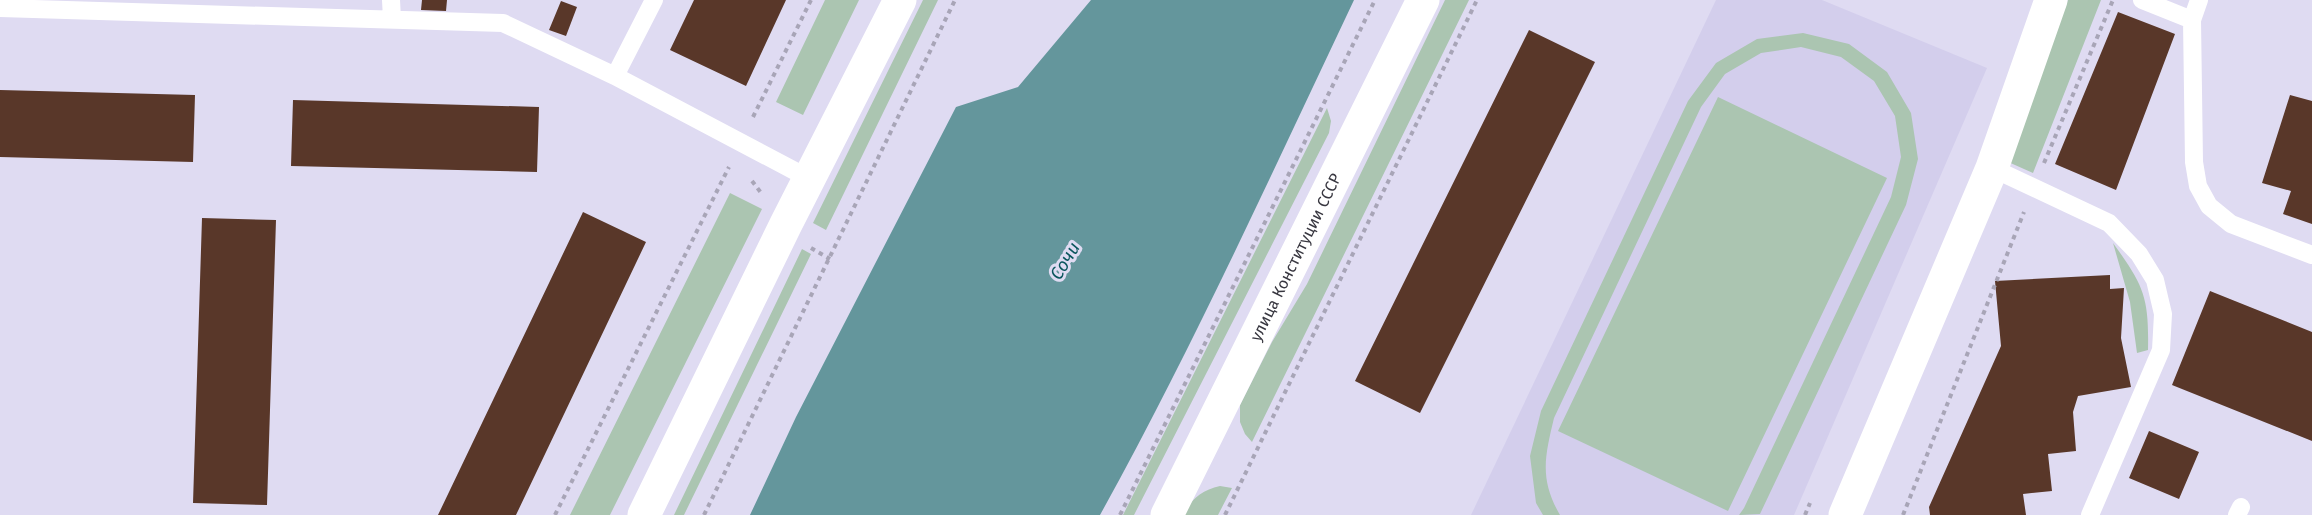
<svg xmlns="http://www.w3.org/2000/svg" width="2312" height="515" font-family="'Fira Sans',sans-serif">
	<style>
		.built { fill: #d3ceec }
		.green { fill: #abc5b1 }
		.water { fill: #64969c }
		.building { fill: #593729 }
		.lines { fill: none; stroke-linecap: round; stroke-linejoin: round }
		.path { stroke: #a8a5b7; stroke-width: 4; stroke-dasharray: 4.5 4.5; stroke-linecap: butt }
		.lane { stroke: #fff; stroke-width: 18 }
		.street { stroke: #fff; stroke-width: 33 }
		.secondary { stroke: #fff; stroke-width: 33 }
		.labels { text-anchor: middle; stroke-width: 6; stroke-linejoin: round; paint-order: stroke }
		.street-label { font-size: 16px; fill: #383740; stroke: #dfdbf2 }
		.water-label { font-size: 18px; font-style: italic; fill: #0b565d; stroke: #dfdbf2 }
	</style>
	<rect width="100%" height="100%" fill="#dfdbf2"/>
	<path class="built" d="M1716,0H1822L1987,68L1794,515H1471Z"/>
	<path class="green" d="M825,0H859L803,115L776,102Z
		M923,0H938L826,230L813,223Z
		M1445,0H1469L1252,442L1245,434L1240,422V405L1272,342L1307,284Z
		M2068,0H2101L2033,173L2006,161Z
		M1803,33L1849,44L1887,72L1911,113L1918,159L1906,205L1760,514L1739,515L1744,508L1891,197L1901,157L1895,116L1874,81L1841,57L1801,47L1761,53L1725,74L1701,107L1554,418C1545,456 1539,479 1560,515H1543L1536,503L1530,456L1541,411L1688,101L1716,63L1757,39Z
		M1718,97L1887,178L1728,511L1558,431Z
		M1327,108L1331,121L1329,133L1134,515H1123Z
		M730,193L762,209L610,515H570Z
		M2113,243C2144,286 2149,297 2148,350L2137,353L2130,302Z
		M802,249L811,254L684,515H674Z
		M1220,486L1232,488L1218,515H1183C1191,499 1202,490 1220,486Z"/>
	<path class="water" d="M1091,0H1354C1272,173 1193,347 1100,515H750L796,417L956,107L1018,87Z"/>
	<path class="building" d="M422,0H447L446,11L421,10Z
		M694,0H786L746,86L670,50Z
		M561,1L577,7L566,36L549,30Z
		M2118,12L2175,34L2116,190L2055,164Z
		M1529,30L1595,62L1420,413L1355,381Z
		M0,90L195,95L193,162L0,157Z
		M2290,95L2312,101V224L2283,214L2291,191L2262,183Z
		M293,100L539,107L537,172L291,166Z
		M583,212L646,242L516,515H438Z
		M202,218L276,220L267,505L193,503Z
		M2110,275V289L2124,288L2121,338L2131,387L2078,396L2073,412L2076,451L2048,454L2052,491L2023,494L2026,515H1930L1929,507L2001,346L1995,281Z
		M2210,291L2312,332V441L2172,385Z
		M2149,431L2199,452L2179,499L2129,478Z"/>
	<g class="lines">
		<path class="path" d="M753,117L811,0
			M2044,163L2113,0
			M752,181L762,194
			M811,248L830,259
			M555,515L729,167
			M704,515L955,0
			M1120,515L1375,0
			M1225,515L1477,0
			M1805,515L1810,503
			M1903,515L2024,212"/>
		<path class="lane" d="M391,0L392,19
			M2142,0L2192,20L2194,162L2198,186L2209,206L2231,224L2312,255
			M0,8L503,23L615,76L810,179
			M2192,20L2199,0
			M615,76L654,0
			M1992,168L2109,223L2139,254L2155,280L2163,314L2161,350L2090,515
			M2237,515L2241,507"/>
		<path class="street" d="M1845,515L1992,168L2051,0"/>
		<g class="secondary">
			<path d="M644,515L786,224L900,0"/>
			<path id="s1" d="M1167,515L1423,0"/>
		</g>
	</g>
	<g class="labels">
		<g class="street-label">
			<text dy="6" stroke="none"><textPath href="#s1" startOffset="288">улица Конституции СССР</textPath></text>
		</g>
		<g class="water-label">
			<text transform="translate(1065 261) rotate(-59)" y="6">Сочи</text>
		</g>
	</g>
</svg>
